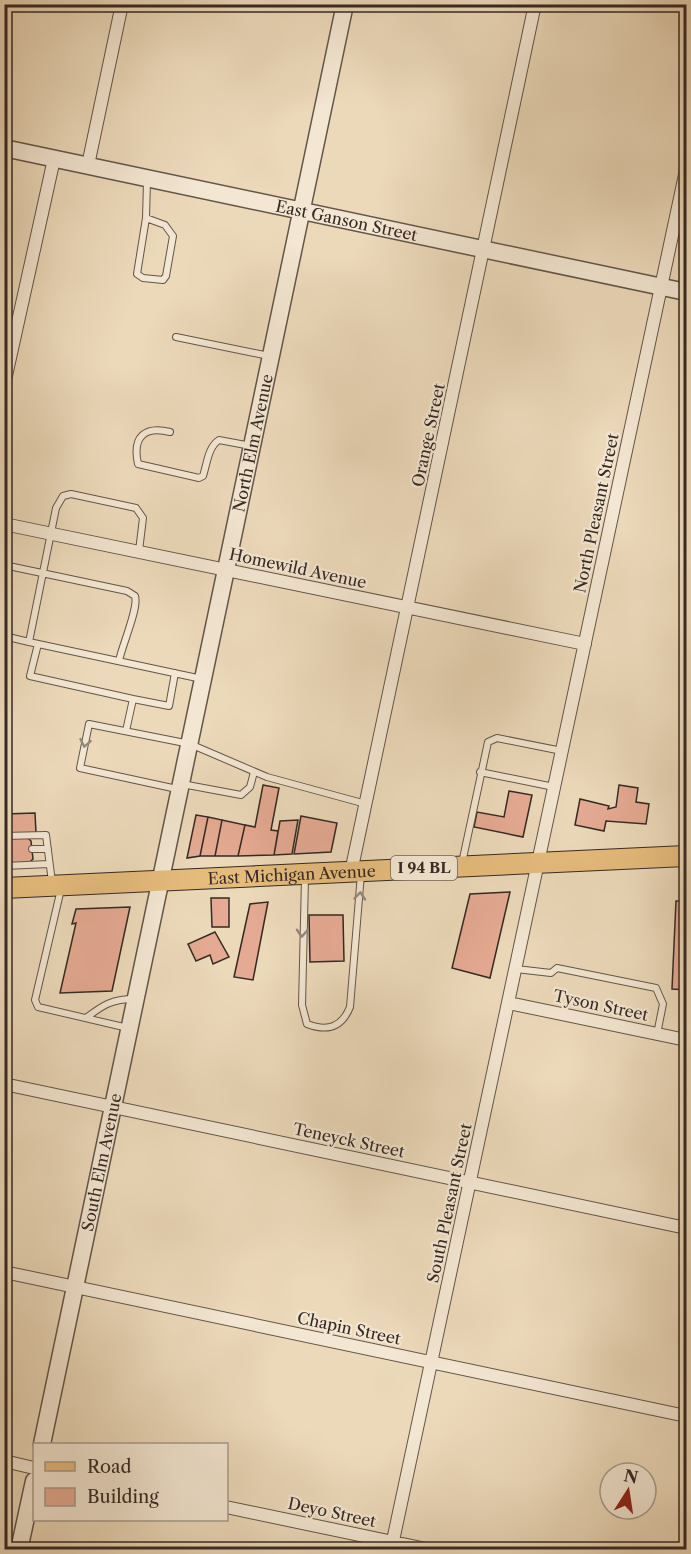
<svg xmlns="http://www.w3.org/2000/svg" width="691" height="1554" font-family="'Libre Caslon Text',serif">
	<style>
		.building { fill: #e5aa93; stroke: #352923; stroke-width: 1.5 }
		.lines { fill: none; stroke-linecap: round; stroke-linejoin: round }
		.service-casing { stroke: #635549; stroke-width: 8 }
		.minor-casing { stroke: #635549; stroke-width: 14 }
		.tertiary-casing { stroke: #635549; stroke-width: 19 }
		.primary-casing { stroke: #352923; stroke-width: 22 }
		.service { stroke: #f3e6d2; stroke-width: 6 }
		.minor { stroke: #f3e6d2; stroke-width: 12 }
		.tertiary { stroke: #f3e6d2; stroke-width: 16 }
		.primary { stroke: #e6bc7d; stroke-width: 20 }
		.oneway { stroke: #94887a }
		.labels { text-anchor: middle; stroke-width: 4.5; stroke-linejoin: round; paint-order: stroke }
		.shield { fill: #f3e6d2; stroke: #6e6258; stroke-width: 1.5 }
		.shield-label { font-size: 15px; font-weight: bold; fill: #352923 }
		.street-label { font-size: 16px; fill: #352923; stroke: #f3e6d2 }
	</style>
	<rect width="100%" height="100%" fill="#ecd9ba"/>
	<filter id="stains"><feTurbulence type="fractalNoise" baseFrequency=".00333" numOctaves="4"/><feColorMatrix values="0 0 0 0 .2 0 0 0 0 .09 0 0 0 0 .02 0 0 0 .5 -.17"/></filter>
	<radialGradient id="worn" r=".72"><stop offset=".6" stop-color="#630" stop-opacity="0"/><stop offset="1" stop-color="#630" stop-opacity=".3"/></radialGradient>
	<path class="building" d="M263,785L279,788L271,830L278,831L274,855L238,856L245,825L255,827Z
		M619,785L638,788L636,802L649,804L646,824L606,821L604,831L575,825L580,799L609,806L608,809L616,807Z
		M509,791L532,795L523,837L474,827L477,812L504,817Z
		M35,813L36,833L4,835V814Z
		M196,815L208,817L200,856L187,858Z
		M301,816L337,823L331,852L294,854Z
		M208,817L222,820L215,856H200Z
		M222,820L245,825L238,856H215Z
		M298,820L292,854L274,855L280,821Z
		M26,836L31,841L33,859L28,864L4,865V838Z
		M510,892L490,978L452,968L470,894Z
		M211,898H229V927H212Z
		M676,901H686V990L672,989Z
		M268,902L253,980L234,977L250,904Z
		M130,907L112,991L60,993L76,923L72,924L76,909Z
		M309,915H343L344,961L310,962Z
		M215,932L229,957L213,964L210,955L196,961L188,944Z"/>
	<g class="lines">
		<g class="service-casing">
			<path id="service" d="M146,218L165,225L173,236L166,276L163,280L143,278L137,274L146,218L147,181
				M176,337L269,356
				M170,432C145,426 132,436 138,464L199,478L203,476C207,464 208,447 219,440L251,446
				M139,551L143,518L136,508L71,494L63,496L56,508L29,642L202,679
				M4,565L127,591L135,596C139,608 122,645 119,661
				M4,636L29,642
				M38,644L30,676L133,699
				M126,731L133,699L169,706L175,673
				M480,772L554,787
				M182,784L241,795L250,787L254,772
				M177,789L80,768L89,724L190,744L267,777L366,804
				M4,836L46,835L52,882
				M32,849H48
				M462,863L488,742L497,738L562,751
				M4,866L49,864
				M305,878L302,1005L307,1024C328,1032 342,1027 350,1007L361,874
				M61,889L35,1000L38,1007L128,1028
				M516,969L551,973L557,968L656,988L663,1004L657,1034
				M86,1018C103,1005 112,999 134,999"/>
		</g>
		<g class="minor-casing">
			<path id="minor" d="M88,165L122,4
				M4,385L54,159
				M4,524L585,644
				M351,872L535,4
				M509,1003L686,1040
				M4,1084L686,1228
				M4,1272L686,1416
				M4,1461L34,1468
				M226,1507L431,1550
				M391,1550L686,170"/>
		</g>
		<g class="tertiary-casing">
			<g id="tertiary">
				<path id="s1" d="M4,148L686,292"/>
				<path id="s2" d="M42,1444L345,4"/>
				<path d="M19,1550L34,1481"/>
			</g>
		</g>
		<g class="primary-casing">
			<g id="primary">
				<path id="s3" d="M4,888L686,856"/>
			</g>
		</g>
		<use href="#service" class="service"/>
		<use href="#minor" class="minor"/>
		<use href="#tertiary" class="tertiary"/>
		<use href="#primary" class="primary"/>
	</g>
	<defs><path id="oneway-chevron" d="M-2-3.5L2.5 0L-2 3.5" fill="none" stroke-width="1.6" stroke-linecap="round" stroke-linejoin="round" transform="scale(1.5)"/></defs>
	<g class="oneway">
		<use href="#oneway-chevron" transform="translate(85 743) rotate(101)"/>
		<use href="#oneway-chevron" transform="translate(360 896) rotate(-85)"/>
		<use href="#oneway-chevron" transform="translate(302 933) rotate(93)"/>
	</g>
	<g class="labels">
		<rect class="shield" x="391" y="856" width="66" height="24" rx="4.5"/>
		<g class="shield-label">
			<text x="424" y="873">I 94 BL</text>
		</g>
		<g class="street-label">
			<text dy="6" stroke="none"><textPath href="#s1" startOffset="350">East Ganson Street</textPath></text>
			<text transform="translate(428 435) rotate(-78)" y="6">Orange Street</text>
			<text dy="6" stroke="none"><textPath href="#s2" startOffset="1023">North Elm Avenue</textPath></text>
			<text transform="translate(596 513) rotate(-78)" y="6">North Pleasant Street</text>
			<text transform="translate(298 568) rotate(12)" y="6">Homewild Avenue</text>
			<text dy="6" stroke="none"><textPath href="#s3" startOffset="288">East Michigan Avenue</textPath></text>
			<text transform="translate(601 1005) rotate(12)" y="6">Tyson Street</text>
			<text transform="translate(349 1140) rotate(12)" y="6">Teneyck Street</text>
			<text dy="6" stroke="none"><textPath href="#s2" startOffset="288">South Elm Avenue</textPath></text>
			<text transform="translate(449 1203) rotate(-78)" y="6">South Pleasant Street</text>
			<text transform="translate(349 1328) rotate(12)" y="6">Chapin Street</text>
			<text transform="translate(332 1512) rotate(12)" y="6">Deyo Street</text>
		</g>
	</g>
	<rect width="691" height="1554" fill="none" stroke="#ecd9ba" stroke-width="24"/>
	<rect x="6" y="6" width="679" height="1542" fill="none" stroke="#352923" stroke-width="3"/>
	<rect x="12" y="12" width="667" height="1530" fill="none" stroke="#352923" stroke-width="1.5"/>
	<rect x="33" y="1443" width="195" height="78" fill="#f3e6d2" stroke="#a79a8c" stroke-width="1.5"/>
	<rect x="45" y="1462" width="30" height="9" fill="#e6bc7d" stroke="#a79a8c" stroke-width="1.5"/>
	<text x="87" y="1473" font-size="18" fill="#352923">Road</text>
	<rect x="45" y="1488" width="30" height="18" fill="#e5aa93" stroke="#a79a8c" stroke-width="1.5"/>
	<text x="87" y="1503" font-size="18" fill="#352923">Building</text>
	<g transform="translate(628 1491) rotate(12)"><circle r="28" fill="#f3e6d2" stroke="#a79a8c" stroke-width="1.5"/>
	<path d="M0-4.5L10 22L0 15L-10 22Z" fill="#8f2418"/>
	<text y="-9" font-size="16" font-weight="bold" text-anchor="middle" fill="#352923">N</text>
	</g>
	<rect width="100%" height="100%" filter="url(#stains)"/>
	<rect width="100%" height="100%" fill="url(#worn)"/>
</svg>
